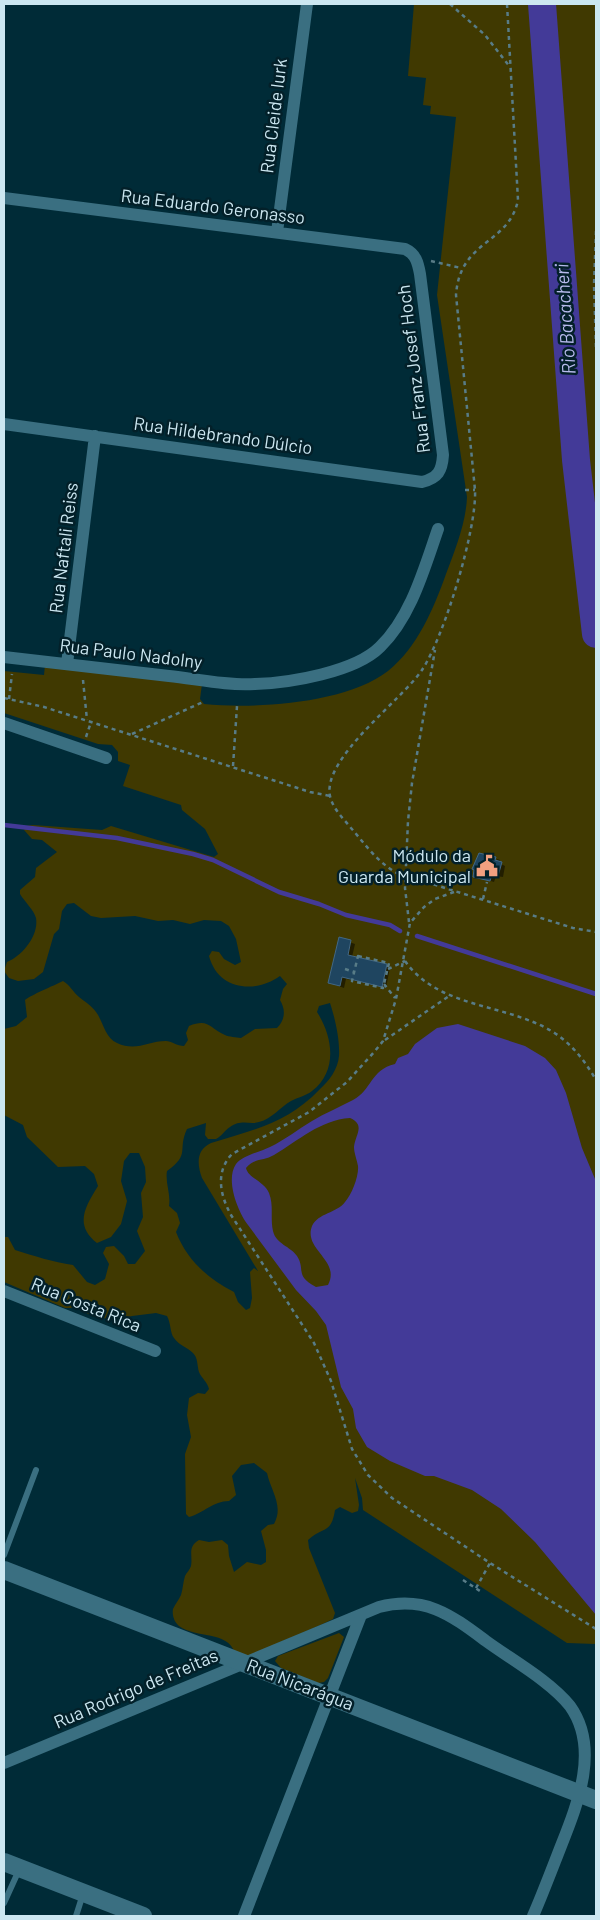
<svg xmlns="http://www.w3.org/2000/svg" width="600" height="1920" font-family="Barlow,sans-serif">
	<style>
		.green { fill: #403901; fill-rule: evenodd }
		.water { fill: #433a98; fill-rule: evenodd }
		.shadow { fill: #0007 }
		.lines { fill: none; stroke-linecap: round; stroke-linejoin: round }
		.stream { stroke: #433a98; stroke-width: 4.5 }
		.river { stroke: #433a98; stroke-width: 28 }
		.building { fill: #1f4560; stroke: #426885 }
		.path { stroke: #587c87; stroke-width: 2.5; stroke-dasharray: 4 4; stroke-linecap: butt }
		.service { stroke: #3a6f81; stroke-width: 6 }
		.minor { stroke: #3a6f81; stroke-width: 12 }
		.secondary { stroke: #3a6f81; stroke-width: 18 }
		.labels { text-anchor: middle; stroke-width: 5; stroke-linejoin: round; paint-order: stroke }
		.street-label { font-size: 18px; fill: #cce7f1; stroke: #032029 }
		.poi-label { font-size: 18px; fill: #cce7f1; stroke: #032029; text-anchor: end }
		.water-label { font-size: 19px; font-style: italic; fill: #b6b9eb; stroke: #032029 }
	</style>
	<rect width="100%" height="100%" fill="#002b37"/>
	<path class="green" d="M414,4H596V1644L567,1643L363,1510L362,1498L355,1478L359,1505L358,1511L352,1513L340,1507L335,1510C331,1535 323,1526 308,1540L309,1548L335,1613L333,1619C306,1633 278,1641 252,1656L235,1653C227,1630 197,1639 179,1626C174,1622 172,1615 173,1609C175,1604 179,1600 181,1595C183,1589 183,1582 185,1576C186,1573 190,1570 191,1566C193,1555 187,1547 199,1540L209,1542L222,1540L228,1545L229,1556L234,1572L247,1562L261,1565L266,1562V1550L261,1531L268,1525L274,1524C284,1506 271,1491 267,1473L254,1463L241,1465L232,1476L236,1495L229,1501C213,1501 204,1513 189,1517L186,1514L185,1454L191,1437L187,1415L189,1398L198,1393L205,1394L209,1389C207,1381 202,1379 199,1372C197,1365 198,1358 193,1353C187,1347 180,1346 174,1338C170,1333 171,1323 167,1316L156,1313L132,1316L114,1320L92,1316L77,1308H65L4,1282V1237H8L15,1250C34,1256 53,1262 73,1265L87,1282L95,1285L105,1279L109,1264L103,1253L106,1247L114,1246L124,1256L128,1264H135L145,1251L137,1231L143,1217L141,1193L146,1182L145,1167L139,1153H130L124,1161L121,1181L127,1201L121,1224L111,1237L97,1243C74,1225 85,1207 98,1186L94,1174L85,1166L58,1167L27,1137L23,1125L4,1115V1029L16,1026L27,1017L25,1000C31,995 53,986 63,981C70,985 73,992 79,997C85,1002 91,1005 96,1012C103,1021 105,1038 117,1043C136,1052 148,1041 166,1041C171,1041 177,1046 184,1046L188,1040L186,1033L189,1026C209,1018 209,1028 225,1035C229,1037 236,1037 241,1038L255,1029L277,1028C285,1020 286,1010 280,1000L283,989L287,984L280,976C255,994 218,990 209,956L212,951L219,952L224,959L235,965L241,962L236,939L229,926L221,921L204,920L190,924L173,920L158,921L135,916L101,918L91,916L74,903L67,904L62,911L59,929L54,934L43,972L34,979L18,981L9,978L4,971L7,962C22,956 39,936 36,918C34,910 24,901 20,894V890L35,877L36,868L57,852L42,840L32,839L24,830L26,826L33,825L102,830L111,826L214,857L218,854L205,829L182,810L181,805L123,786L130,765L118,761V752L112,745L98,744L4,713V671L44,675L45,665L202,684L200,699L204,704C255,709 345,704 388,671C417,648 434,608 446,574C455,550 466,523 467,497L437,295L456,117L430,114L431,106L423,105L426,78L408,76ZM330,1003C335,1018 340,1040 339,1056C338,1069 329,1081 320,1089C288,1123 253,1130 211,1143C196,1150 197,1164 202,1178L258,1271L254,1268L250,1272L252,1298L250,1308L246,1310L238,1302L234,1292C208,1279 187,1260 176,1232L180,1223L177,1213L169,1206C171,1194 165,1183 167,1171C191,1154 177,1150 187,1129L206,1123L205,1135L208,1139H216C222,1136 225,1130 230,1127C241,1119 250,1125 259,1122C272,1119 280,1107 291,1101C298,1097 306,1096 312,1091C338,1071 333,1037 317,1012L319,1006Z
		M339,1633L344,1637L328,1678L324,1682L318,1683L281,1668L275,1661L278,1656Z"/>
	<path class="water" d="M458,1024L525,1046L545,1058L556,1070L566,1093L582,1148L595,1179L596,1615L535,1542L501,1509L472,1490L434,1476H425L390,1461L367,1447L356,1428L353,1409L341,1387L326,1325L316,1311L296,1290L248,1225C238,1212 225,1180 236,1164C243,1155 260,1152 270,1147C285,1140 298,1129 312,1121C325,1113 340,1107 353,1100C372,1090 370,1070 395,1064L398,1058L408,1054L415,1044L437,1028ZM350,1118C366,1125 355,1135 354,1147C354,1153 357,1160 358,1166C359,1176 352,1194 345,1202C337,1213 318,1213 312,1226C303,1250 341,1260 328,1285L316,1287C294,1275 306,1270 297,1256C290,1246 276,1244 273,1231C270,1217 274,1206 269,1193C264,1181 248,1178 246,1168C254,1158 264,1161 274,1155C298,1141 320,1120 350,1118Z"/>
	<path class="shadow" d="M497,859L500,860L499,863L505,866L503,877L496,876L494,882L474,876L495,867Z
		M340,939L355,944L352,957L390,967L386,988L346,979L344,988L330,983Z"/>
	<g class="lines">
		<path class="stream" d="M4,825L117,838L193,854L213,860L279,892L319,904L346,915L390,925L400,931
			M417,936L596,994"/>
		<path class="river" d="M542,4L576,460L596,634"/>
	</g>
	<path class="building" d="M479,853L496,857L495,860L502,862L498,876L492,874L490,881L473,877L474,870L472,869Z
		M339,937L351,940L348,955L387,964L382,987L342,977L340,986L328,983Z"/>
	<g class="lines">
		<path class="path" d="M450,4L485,35L510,67
			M507,4L518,200C509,245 460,239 456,295L475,490C477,529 444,637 422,670C402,700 322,758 330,796C333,809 343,818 351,828C365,844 377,862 397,873L573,928L596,932
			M596,231L594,285L596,348
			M431,261L461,268
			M465,490H475
			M83,680L87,720
			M4,698L44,707L310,792L330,796
			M9,699L12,674
			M132,734L203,702
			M86,737L91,722
			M233,766L237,706
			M454,892L435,899L424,907L410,923L396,999L383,1041L375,1051L347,1082L309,1112L232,1154C215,1172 220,1195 231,1215L314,1343L331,1381L352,1449L368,1475L392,1498L490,1563L596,1629
			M483,899L487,882
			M409,922L405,888L408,821L412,783L435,650
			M358,956L389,963L383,988L352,981Z
			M405,961C439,1009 506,1003 553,1032C572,1044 585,1061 596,1080
			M345,969L354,972
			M388,969L405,961
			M384,984L395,998
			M385,1040L449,996
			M463,1580L483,1593
			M476,1588L490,1563"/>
		<path class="service" d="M4,1555L36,1470
			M4,1903L19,1870
			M76,1916L83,1894"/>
		<path class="minor" d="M4,198L405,249C416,254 418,263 420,274L443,455C442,471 438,478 422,482L4,424
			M277,232L307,4
			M4,657C59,663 114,670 169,676C197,679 227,686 255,684C290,683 355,672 380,647C411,617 424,569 438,529
			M67,664L95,436
			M4,723L106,758
			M4,1291L155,1351
			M4,1763L379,1607C425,1595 451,1615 486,1641C512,1660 550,1681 570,1706C600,1748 578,1803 561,1846C552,1869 543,1893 533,1916
			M244,1916L361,1615"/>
		<path class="secondary" d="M4,1570L596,1800
			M4,1862L143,1916"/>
	</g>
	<defs>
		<g id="civic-bare" transform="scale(1.725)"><path d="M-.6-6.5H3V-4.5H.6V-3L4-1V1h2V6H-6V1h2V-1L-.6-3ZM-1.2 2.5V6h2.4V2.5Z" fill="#f2a080" stroke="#032029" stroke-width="2.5" paint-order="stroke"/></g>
	</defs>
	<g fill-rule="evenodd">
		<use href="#civic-bare" x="487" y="866"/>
	</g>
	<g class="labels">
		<g class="street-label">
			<text transform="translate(274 116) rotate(-83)" y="6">Rua Cleide Iurk</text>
			<text transform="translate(213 207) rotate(7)" y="6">Rua Eduardo Geronasso</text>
			<text transform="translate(414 369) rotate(-97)" y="6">Rua Franz Josef Hoch</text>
			<text transform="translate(223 436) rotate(8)" y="6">Rua Hildebrando Dúlcio</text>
			<text transform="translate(64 548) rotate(-83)" y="6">Rua Naftali Reiss</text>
			<text transform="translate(131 654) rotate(7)" y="6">Rua Paulo Nadolny</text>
			<text transform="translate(86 1305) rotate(22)" y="6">Rua Costa Rica</text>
			<text transform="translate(300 1685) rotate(21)" y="6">Rua Nicarágua</text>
			<text transform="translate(136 1689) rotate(-23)" y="6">Rua Rodrigo de Freitas</text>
		</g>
		<g class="poi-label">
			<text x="471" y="862">Módulo da<tspan x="471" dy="21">Guarda Municipal</tspan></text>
		</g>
		<g class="water-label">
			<text transform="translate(565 319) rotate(-94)" y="7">Rio Bacacheri</text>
		</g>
	</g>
	<rect width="600" height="1920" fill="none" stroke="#cce7f1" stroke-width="10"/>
</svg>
